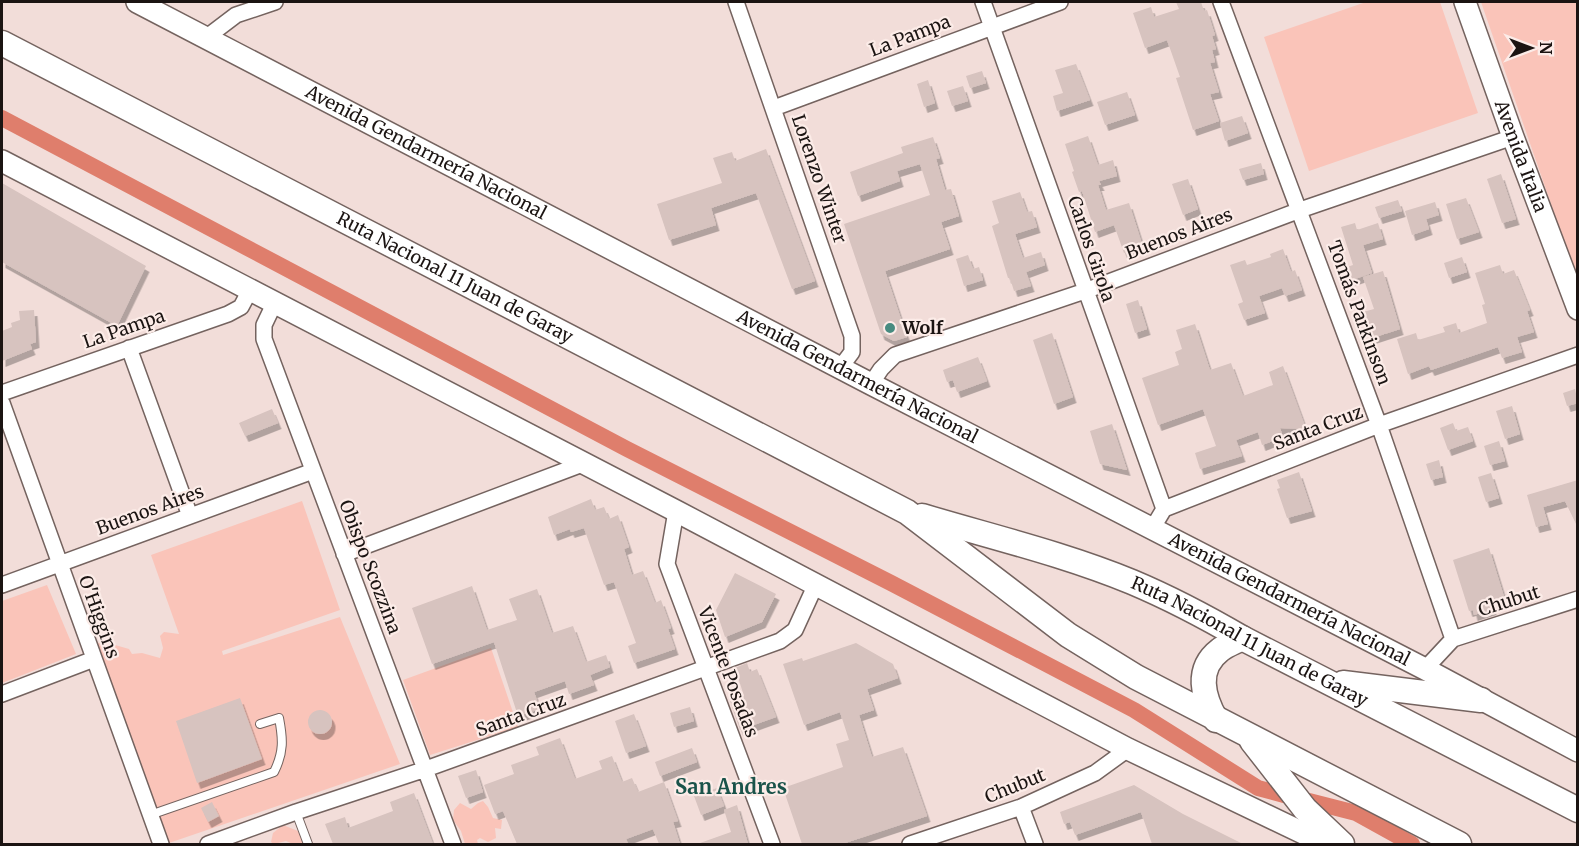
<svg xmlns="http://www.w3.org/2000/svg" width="1579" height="846" font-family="Merriweather,serif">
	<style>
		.green { fill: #fac4b9 }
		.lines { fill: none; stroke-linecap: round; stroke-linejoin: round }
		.canal { stroke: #df7e6c; stroke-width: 16 }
		.building { fill: #d7c3bf; filter: url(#shadow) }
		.service-casing { stroke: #74635f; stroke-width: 10 }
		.minor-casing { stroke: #74635f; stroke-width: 18 }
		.secondary-casing { stroke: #74635f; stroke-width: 24 }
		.trunk-casing { stroke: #74635f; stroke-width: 27 }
		.service { stroke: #fff; stroke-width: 8 }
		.minor { stroke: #fff; stroke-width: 15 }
		.secondary { stroke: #fff; stroke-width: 21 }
		.trunk { stroke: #fff; stroke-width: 24 }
		.poi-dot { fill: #478b80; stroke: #fcece8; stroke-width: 2 }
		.labels { text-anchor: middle; stroke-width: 4.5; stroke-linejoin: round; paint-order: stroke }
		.street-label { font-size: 18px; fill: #1b1412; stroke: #fcece8 }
		.poi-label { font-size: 18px; font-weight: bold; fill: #1b1412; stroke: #fcece8; text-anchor: start }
		.neighbourhood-label { font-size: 20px; font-weight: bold; fill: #1a534a; stroke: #fcece8 }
	</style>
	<defs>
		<filter id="shadow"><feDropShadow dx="3.5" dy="6" stdDeviation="0" flood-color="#0004"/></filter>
	</defs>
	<rect width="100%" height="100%" fill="#f2ddd9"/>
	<path class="green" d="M1366,2H1440L1478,113L1309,171L1264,37Z
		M1481,2H1577V279Z
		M302,501L340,610L222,651L223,655L340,617L400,764L169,843L115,697L95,680L88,666L96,644L110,638L115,645L129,649L132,654L142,653L160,658L163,648L160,636L164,632L179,634L151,555Z
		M47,585L76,654L2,683V601Z
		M491,648L518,727L430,755L403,680Z
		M483,801L488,807L493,818L502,820L501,829L495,828L496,838L488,842L480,838L477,840L478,844H465L461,831L453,820L454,810L460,803L471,809L478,803Z
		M283,825L298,831L305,844H293L286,841L274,844L271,842L273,833Z"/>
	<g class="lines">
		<path class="canal" d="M2,118L627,449L891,583L1134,710L1258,788L1284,795
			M1309,801L1356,813L1412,844"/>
	</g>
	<path class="building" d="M1176,2H1201L1204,11L1207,10L1215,35L1212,36L1216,49L1212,50L1215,62L1210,63L1219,92L1210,94L1219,121L1193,130L1176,78L1180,77L1167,40L1145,48L1133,13L1151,7L1154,17L1179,9Z
		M1076,64L1090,100L1057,111L1053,96L1063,93L1055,70Z
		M982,71L986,83L970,88L966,76Z
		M928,80L935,103L924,107L917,84Z
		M963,86L968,101L952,106L947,91Z
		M1127,92L1135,115L1105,125L1097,102Z
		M1242,116L1248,133L1225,141L1220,123Z
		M1088,136L1098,165L1113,160L1117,176L1099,181L1101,185H1098L1106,210L1129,203L1143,247L1124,253L1114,225L1095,232L1082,191L1079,192L1072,172L1074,171L1065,144Z
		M933,137L940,158L936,159L945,190L951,189L959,216L941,222L950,249L885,271L907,337L894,341L881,334L844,224L930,195L920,164L897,171L900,181L858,196L850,172L903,153L901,147Z
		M766,149L815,281L792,289L756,193L711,208L716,225L669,240L657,204L722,183L713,158L732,152L735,161Z
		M1261,163L1264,174L1243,180L1239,169Z
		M1501,174L1516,219L1502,223L1487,179Z
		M1188,179L1198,209L1183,215L1172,184Z
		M2,183L146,266L117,326L2,262Z
		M1020,192L1027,212L1032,211L1037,227L1015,234L1023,258L1041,252L1045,265L1026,272L1031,286L1014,291L1010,278H1008L992,226L999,223L992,201Z
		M1466,198L1479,232L1457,239L1446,204Z
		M1398,200L1402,211L1379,218L1375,207Z
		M1435,202L1439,215L1426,219L1429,229L1412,235L1405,211Z
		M1355,223L1357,230L1378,223L1383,239L1363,245L1372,273L1352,280L1347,267L1353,265L1341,227Z
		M1283,249L1291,272L1295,270L1302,290L1285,296L1282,288L1259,296L1265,313L1244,320L1238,304L1243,302L1230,265L1245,260L1247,265L1271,257L1270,254Z
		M968,255L973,269L979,267L983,280L964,286L956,259Z
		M1462,257L1467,272L1449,278L1444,263Z
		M1500,265L1503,274L1514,270L1530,310L1527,311L1534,332L1517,337L1522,352L1502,358L1498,347L1431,370L1429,366L1408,374L1397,339L1416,333L1418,340L1445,332L1443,327L1456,323L1459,333L1487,323L1482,305L1485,304L1475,273Z
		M1383,271L1400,329L1372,338L1363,312L1374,309L1363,277Z
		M1138,300L1147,329L1135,333L1126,304Z
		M34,310L36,342L30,344L32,349L2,361V331L12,327L11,323L20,320L19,311Z
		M1195,324L1210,370L1231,363L1243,396L1273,385L1269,372L1283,366L1306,429L1280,428L1283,437L1262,445L1258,432L1236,440L1242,456L1200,469L1195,453L1216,446L1203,409L1158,425L1142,378L1179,365L1175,352L1182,349L1176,330Z
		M1052,333L1073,397L1054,404L1033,340Z
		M978,357L987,381L957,392L953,380L947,382L943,370Z
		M1575,389L1578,403L1567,406L1563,393Z
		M1512,406L1520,434L1505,439L1496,411Z
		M272,409L278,423L245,436L239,423Z
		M1453,423L1456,431L1468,427L1473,441L1448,450L1440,428Z
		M1112,424L1127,470L1100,464L1090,431Z
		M1499,441L1505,461L1490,465L1484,446Z
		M1439,460L1443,477L1431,480L1426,464Z
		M1299,472L1312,511L1287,518L1277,489L1280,488L1277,480Z
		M1491,473L1499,498L1486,502L1478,477Z
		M1578,480V528L1565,501L1543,507L1548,524L1536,527L1527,495Z
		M591,499L595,510L604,507L609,519L618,515L629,547L624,549L632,575L643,571L655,603L661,600L671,628L668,629L675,649L634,663L628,646L636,643L614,582L604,585L584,528L571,532L570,529L554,535L548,517Z
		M1489,548L1505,600L1491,604L1493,609L1474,615L1473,610L1469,611L1453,560Z
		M735,573L776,594L762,622L725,637L716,610Z
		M472,586L487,630L517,620L509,599L537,589L552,633L573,626L586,662L606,655L610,667L590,675L594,685L569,694L565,681L534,692L540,709L518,716L494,642L432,664L412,608Z
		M856,643L893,664L898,678L867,689L874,710L859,715L872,757L903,747L927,816L842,844H802L783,788L843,767L836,744L849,740L840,712L804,725L783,664L802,658L803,661Z
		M747,663L750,672L757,669L776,717L740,730L730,701L744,696L735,668Z
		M240,698L262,759L197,783L176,721Z
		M690,707L694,721L674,727L670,713Z
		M308 722a12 12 0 1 1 24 0a12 12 0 1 1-24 0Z
		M634,714L646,746L626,753L615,721Z
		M560,738L575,779L602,769L599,761L612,756L622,782L632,778L638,792L664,782L678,821L673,822L680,844H659L653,829L626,839L628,844H517L503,811L495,814L484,785L514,774L511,765L539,755L536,747Z
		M692,748L697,762L660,776L655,762Z
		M476,770L483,792L466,798L458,776Z
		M1134,785L1183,814L1243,844H1152L1141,812L1075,835L1070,822L1064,824L1060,812Z
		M717,788L724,806L701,815L694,796Z
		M414,793L433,844H333L325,824L345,817L348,828L393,811L390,802Z
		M212,802L219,816L208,822L201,808Z
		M737,805L748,844H700V843L731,832L724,810Z"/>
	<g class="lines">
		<g class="service-casing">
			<path id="service" d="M296,812L308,844
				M150,815L274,772C284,752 283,739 279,718L260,724"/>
		</g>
		<g class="minor-casing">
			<path id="minor" d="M736,2L852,336V352L840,368
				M983,2L1164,509
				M1221,2L1379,425L1453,639
				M207,37L236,15L275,2
				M774,108L1060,2
				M275,302L264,325V339L453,844
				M129,348L190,516
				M871,384L881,369L895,355L1085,291L1300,210L1513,137
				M2,393L228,314L241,307L250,290
				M2,403L161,844
				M676,511L667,564L772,844
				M1152,529L1164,509L1379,425L1578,355
				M344,554L585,463
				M2,585L313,471
				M1425,669L1453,639L1578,599
				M2,694L94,659
				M1021,807L1035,844
				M208,844L296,812L426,769L780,641L795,630L816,584
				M910,844L1021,807L1095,773L1128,749"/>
		</g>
		<g class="secondary-casing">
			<g id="secondary">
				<path id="s1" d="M137,2L871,384L1425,669L1578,751"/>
				<path id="s2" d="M1465,2L1513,137L1578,309"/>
				<path d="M2,161L676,511L1128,749L1326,844"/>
			</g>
		</g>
		<g class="trunk-casing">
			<g id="trunk">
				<path id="s3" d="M2,43L907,512L1068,635L1136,677L1459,844"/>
				<path id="s4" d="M922,516C992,537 1064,554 1132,582C1170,598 1206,617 1242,638L1578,810"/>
				<path d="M1343,683L1481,700"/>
				<path d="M1216,720C1203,697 1195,669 1220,650C1226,645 1235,642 1242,638"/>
				<path d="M1252,741L1305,809L1342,844"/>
			</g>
		</g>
		<use href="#service" class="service"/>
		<use href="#minor" class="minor"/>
		<use href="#secondary" class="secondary"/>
		<use href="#trunk" class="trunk"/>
	</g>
	<circle class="poi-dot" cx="890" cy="328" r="6"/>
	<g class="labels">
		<g class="street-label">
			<text transform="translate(910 36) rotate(-21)" y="6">La Pampa</text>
			<text dy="6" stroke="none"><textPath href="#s1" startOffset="326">Avenida Gendarmería Nacional</textPath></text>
			<text dy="6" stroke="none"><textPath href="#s2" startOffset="164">Avenida Italia</textPath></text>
			<text transform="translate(819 179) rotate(71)" y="6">Lorenzo Winter</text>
			<text transform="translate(1179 234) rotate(-21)" y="6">Buenos Aires</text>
			<text transform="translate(1091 249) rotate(71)" y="6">Carlos Girola</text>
			<text dy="6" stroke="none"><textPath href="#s3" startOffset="510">Ruta Nacional 11 Juan de Garay</textPath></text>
			<text transform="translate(1359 313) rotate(70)" y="6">Tomás Parkinson</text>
			<text transform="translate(124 329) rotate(-19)" y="6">La Pampa</text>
			<text dy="6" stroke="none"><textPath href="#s1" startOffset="812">Avenida Gendarmería Nacional</textPath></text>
			<text transform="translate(1318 428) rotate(-21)" y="6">Santa Cruz</text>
			<text transform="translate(150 510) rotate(-20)" y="6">Buenos Aires</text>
			<text transform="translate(370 567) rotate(69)" y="6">Obispo Scozzina</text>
			<text dy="6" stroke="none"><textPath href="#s1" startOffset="1298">Avenida Gendarmería Nacional</textPath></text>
			<text transform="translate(1509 601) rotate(-18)" y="6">Chubut</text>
			<text transform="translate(99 617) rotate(70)" y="6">O'Higgins</text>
			<text dy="6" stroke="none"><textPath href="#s4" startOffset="352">Ruta Nacional 11 Juan de Garay</textPath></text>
			<text transform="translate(728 672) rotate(69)" y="6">Vicente Posadas</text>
			<text transform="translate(521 715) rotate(-20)" y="6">Santa Cruz</text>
			<text transform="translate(1015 786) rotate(-22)" y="6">Chubut</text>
		</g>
		<g class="poi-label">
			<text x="902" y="334">Wolf</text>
		</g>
		<g class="neighbourhood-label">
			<text x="731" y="794">San Andres</text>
		</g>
	</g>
	<rect width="1579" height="846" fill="none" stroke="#1b1412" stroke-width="6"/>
	<g transform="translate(1531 48) rotate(90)" stroke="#fcece8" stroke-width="4.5" paint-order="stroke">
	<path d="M0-4.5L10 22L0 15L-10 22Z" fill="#1b1412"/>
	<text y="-9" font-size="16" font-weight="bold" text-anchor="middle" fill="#1b1412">N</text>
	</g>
</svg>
